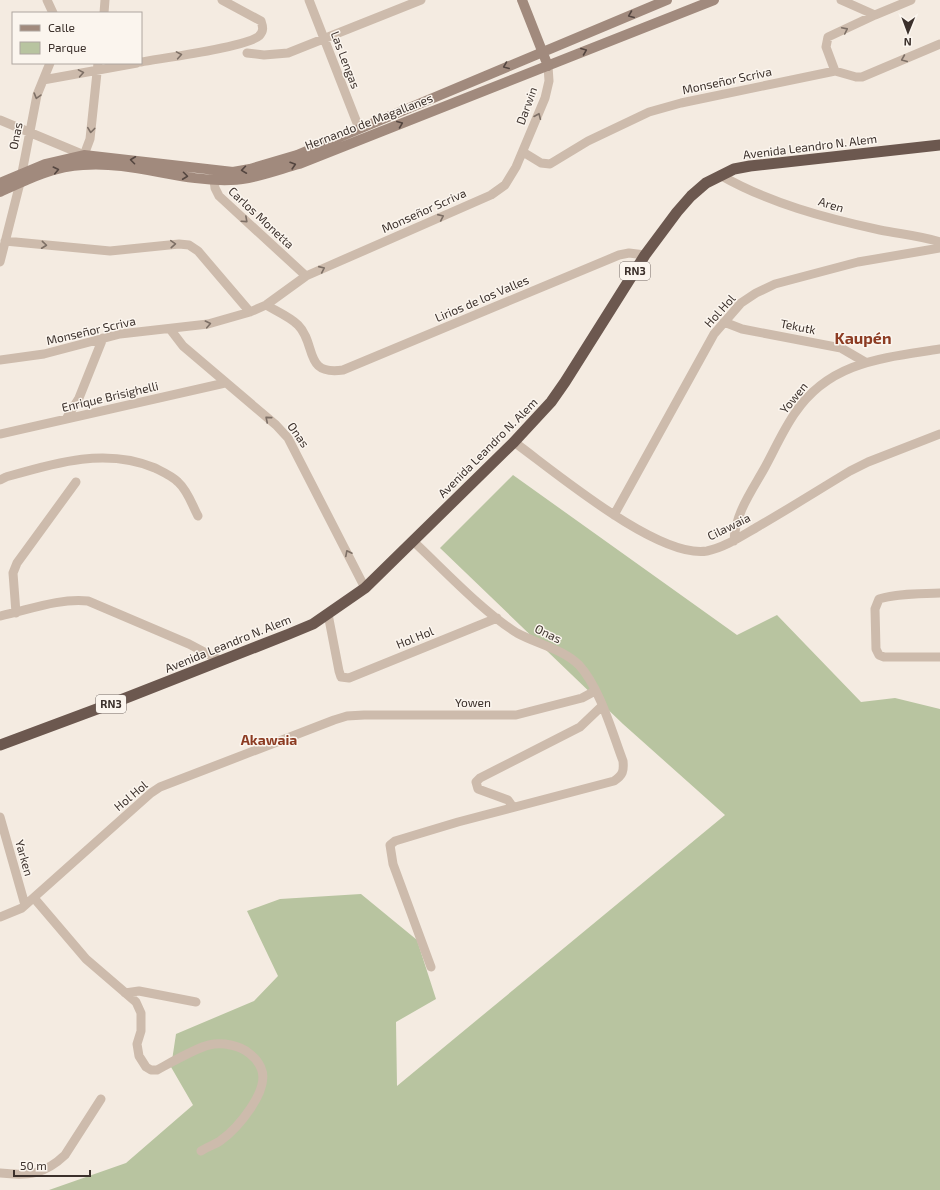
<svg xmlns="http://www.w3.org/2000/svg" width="940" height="1190" font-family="'Exo 2',sans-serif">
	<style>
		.green { fill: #b8c4a0 }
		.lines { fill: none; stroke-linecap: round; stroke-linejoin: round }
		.minor { stroke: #cdbbac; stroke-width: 9 }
		.secondary { stroke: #a18a7d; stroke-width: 10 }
		.trunk { stroke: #6c584f; stroke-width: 11 }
		.oneway { stroke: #544640 }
		.oneway2 { stroke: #7d6f65 }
		.labels { text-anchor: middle; stroke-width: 3; stroke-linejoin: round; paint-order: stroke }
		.shield { fill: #fbf5ee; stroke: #756b66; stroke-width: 1 }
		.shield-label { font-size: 11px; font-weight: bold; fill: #3b302b }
		.street-label { font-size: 12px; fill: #3b302b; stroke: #fbf5ee }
		.quarter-label { font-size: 14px; font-weight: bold; fill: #8c3b22; stroke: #fbf5ee }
		.district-label { font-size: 16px; font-weight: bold; fill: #8c3b22; stroke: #fbf5ee }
	</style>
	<rect width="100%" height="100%" fill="#f4ebe1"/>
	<path class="green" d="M513,475L737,635L777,615L861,702L895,698L940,709V1190H49L126,1163L193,1105L171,1067L176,1034L254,1001L278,976L247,911L280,899L361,894L417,940L436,999L396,1022L397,1086L725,815L623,724L440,548Z"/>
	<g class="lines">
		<path class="minor" d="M47,0L53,13
			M309,0L359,128
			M841,0L875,15
			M104,13L105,0
			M247,53L264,55L288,53L421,0
			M141,62C163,58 247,47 259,36C264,31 263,27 261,21L222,0
			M835,71L826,47L828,37L875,15L911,0
			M43,80L137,63
			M0,120L84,155L90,139L98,63
			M523,152L541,163L550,164L588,141L649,112L681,103L835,71L856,77H862L940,44
			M213,173L215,188L219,196L306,276
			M720,175C769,203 825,218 880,230C900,234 921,236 940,242
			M5,241L110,251L179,244L189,245L198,251L250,312
			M0,262L20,183L37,95L50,63
			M266,305C276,311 290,317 298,325C317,344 303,376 343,370L619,255L629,253L645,255
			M724,322L742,329L841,348L865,362
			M170,329L183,346L276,425L288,438L365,588
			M0,360L44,354L120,334L208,324L250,312L266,305L306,276L491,195L505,185L516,167L545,98L549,81L548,66
			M66,419L79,398L103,338
			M0,434L225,383
			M514,442C554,471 658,559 707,551C726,547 743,535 759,526C790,508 820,489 850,471L868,462L940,434
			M0,480L6,477C54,463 106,447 155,468C163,472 172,476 178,482C188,491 192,505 198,516
			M614,515L714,334L741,303L756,293L775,284L858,262L940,248
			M413,541C444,570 482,611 517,633C537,644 563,649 579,665C600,688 612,732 623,761C624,771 623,775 614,781L458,822L395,841L390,845L393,864L431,967
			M734,541C735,514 751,492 764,469C774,451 783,430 795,413C830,361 884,358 940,349
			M940,593C920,594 899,593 879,599L875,609L876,649L879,655L884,657H940
			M16,613L13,573L17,563L76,482
			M328,614L339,671L341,677L349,678L497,618
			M0,616C29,610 58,598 88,601L189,644L221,661
			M513,807L508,800L478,789L476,782L480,778L580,727L602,706
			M0,817L25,905
			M34,898L86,959L136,1002L141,1013V1031L137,1044L139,1056L146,1067L151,1070H157C170,1063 196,1048 209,1045C222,1042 240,1045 250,1054C254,1057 259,1063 261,1068C271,1090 237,1129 220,1141C214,1145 207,1147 201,1151
			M0,917L22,908L151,793L160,787L334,720L347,716L364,715H516L582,698L595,691
			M125,993L139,991L196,1002
			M0,1173C28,1176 44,1175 65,1155L101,1099"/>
		<path class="secondary" d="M522,0L548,66
			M0,183L45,164L84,155L233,172L250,169L297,155L667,0
			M0,192C26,180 54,166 83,165C133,161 181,182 231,180C254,179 277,170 299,164L714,0"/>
		<path class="trunk" d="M0,745L113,703L289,634L313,624L365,588L514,442L551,402L565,382L645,255L677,212L691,196L706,183L734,169L750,166L940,145"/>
	</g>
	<defs><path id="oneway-chevron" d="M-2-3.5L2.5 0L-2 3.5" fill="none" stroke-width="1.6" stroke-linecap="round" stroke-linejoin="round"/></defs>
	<g class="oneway">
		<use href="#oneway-chevron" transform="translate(631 15) rotate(158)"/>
		<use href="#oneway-chevron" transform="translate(584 51) rotate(-22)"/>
		<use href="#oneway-chevron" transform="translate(506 66) rotate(158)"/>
		<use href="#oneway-chevron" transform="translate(400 124) rotate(-22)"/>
		<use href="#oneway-chevron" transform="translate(133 160) rotate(-173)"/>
		<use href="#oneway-chevron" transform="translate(293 165) rotate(-17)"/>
		<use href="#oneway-chevron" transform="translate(56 170) rotate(-13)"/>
		<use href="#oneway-chevron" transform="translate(244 170) rotate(172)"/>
		<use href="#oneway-chevron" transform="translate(185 176) rotate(7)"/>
	</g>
	<g class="oneway2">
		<use href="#oneway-chevron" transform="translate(845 30) rotate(-26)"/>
		<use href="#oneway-chevron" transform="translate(179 55) rotate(-10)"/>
		<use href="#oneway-chevron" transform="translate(904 59) rotate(157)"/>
		<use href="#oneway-chevron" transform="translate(81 73) rotate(-10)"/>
		<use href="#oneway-chevron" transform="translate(37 96) rotate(106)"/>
		<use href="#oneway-chevron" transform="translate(538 116) rotate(-67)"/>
		<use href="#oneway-chevron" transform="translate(91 130) rotate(97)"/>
		<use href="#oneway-chevron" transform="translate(441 217) rotate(-24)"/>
		<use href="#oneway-chevron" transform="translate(245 220) rotate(42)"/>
		<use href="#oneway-chevron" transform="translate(173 244) rotate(-4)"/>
		<use href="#oneway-chevron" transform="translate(44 245) rotate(6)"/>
		<use href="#oneway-chevron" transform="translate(322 269) rotate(-24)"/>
		<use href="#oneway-chevron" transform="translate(208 324) rotate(-12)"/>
		<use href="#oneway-chevron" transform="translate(268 419) rotate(-140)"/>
		<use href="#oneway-chevron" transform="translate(348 553) rotate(-117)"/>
	</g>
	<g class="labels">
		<g class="shield">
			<rect x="620" y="262" width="30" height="18" rx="3"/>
			<rect x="96" y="695" width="30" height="18" rx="3"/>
		</g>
		<g class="shield-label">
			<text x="635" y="275">RN3</text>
			<text x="111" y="708">RN3</text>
		</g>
		<g class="street-label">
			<text transform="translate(345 60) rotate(69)" y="4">Las Lengas</text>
			<text transform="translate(727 81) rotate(-12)" y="4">Monseñor Scriva</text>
			<text transform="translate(527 106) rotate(-70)" y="4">Darwin</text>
			<text transform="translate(369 122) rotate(-21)" y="4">Hernando de Magallanes</text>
			<text transform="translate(16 136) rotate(-79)" y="4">Onas</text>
			<text transform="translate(810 147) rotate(-7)" y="4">Avenida Leandro N. Alem</text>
			<text transform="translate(831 205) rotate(17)" y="4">Aren</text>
			<text transform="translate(424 211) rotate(-24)" y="4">Monseñor Scriva</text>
			<text transform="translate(261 218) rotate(43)" y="4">Carlos Monetta</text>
			<text transform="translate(482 299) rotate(-23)" y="4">Lirios de los Valles</text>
			<text transform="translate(720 311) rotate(-48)" y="4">Hol Hol</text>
			<text transform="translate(798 327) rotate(11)" y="4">Tekutk</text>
			<text transform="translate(91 331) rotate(-13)" y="4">Monseñor Scriva</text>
			<text transform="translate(110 397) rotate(-13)" y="4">Enrique Brisighelli</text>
			<text transform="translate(794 398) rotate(-51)" y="4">Yowen</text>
			<text transform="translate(298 435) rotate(55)" y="4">Onas</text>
			<text transform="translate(488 448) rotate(-45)" y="4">Avenida Leandro N. Alem</text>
			<text transform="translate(729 527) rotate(-26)" y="4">Cilawaia</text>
			<text transform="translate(548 634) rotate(26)" y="4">Onas</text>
			<text transform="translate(415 638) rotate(-22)" y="4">Hol Hol</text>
			<text transform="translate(228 644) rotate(-22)" y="4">Avenida Leandro N. Alem</text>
			<text x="473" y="707">Yowen</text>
			<text transform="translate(131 796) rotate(-40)" y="4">Hol Hol</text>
			<text transform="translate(24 858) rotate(74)" y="4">Yarken</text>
		</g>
		<g class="quarter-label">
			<text x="269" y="745">Akawaia</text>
		</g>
		<g class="district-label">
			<text x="863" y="344">Kaupén</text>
		</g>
	</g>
	<rect x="12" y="12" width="130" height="52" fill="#fbf5ee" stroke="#aea6a0"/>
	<rect x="20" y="25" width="20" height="6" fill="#a18a7d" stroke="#aea6a0"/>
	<text x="48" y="32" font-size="12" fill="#3b302b">Calle</text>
	<rect x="20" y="42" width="20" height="12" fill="#b8c4a0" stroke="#aea6a0"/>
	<text x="48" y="52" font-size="12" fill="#3b302b">Parque</text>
	<g transform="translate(908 32) rotate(181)" stroke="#fbf5ee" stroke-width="3" paint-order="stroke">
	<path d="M0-3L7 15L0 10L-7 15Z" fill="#3b302b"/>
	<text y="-6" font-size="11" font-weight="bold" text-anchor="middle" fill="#3b302b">N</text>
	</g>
	<path d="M14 1170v6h76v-6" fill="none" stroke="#3b302b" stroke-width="2"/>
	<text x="20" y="1170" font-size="12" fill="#3b302b" stroke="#fbf5ee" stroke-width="3" paint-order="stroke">50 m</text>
</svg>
